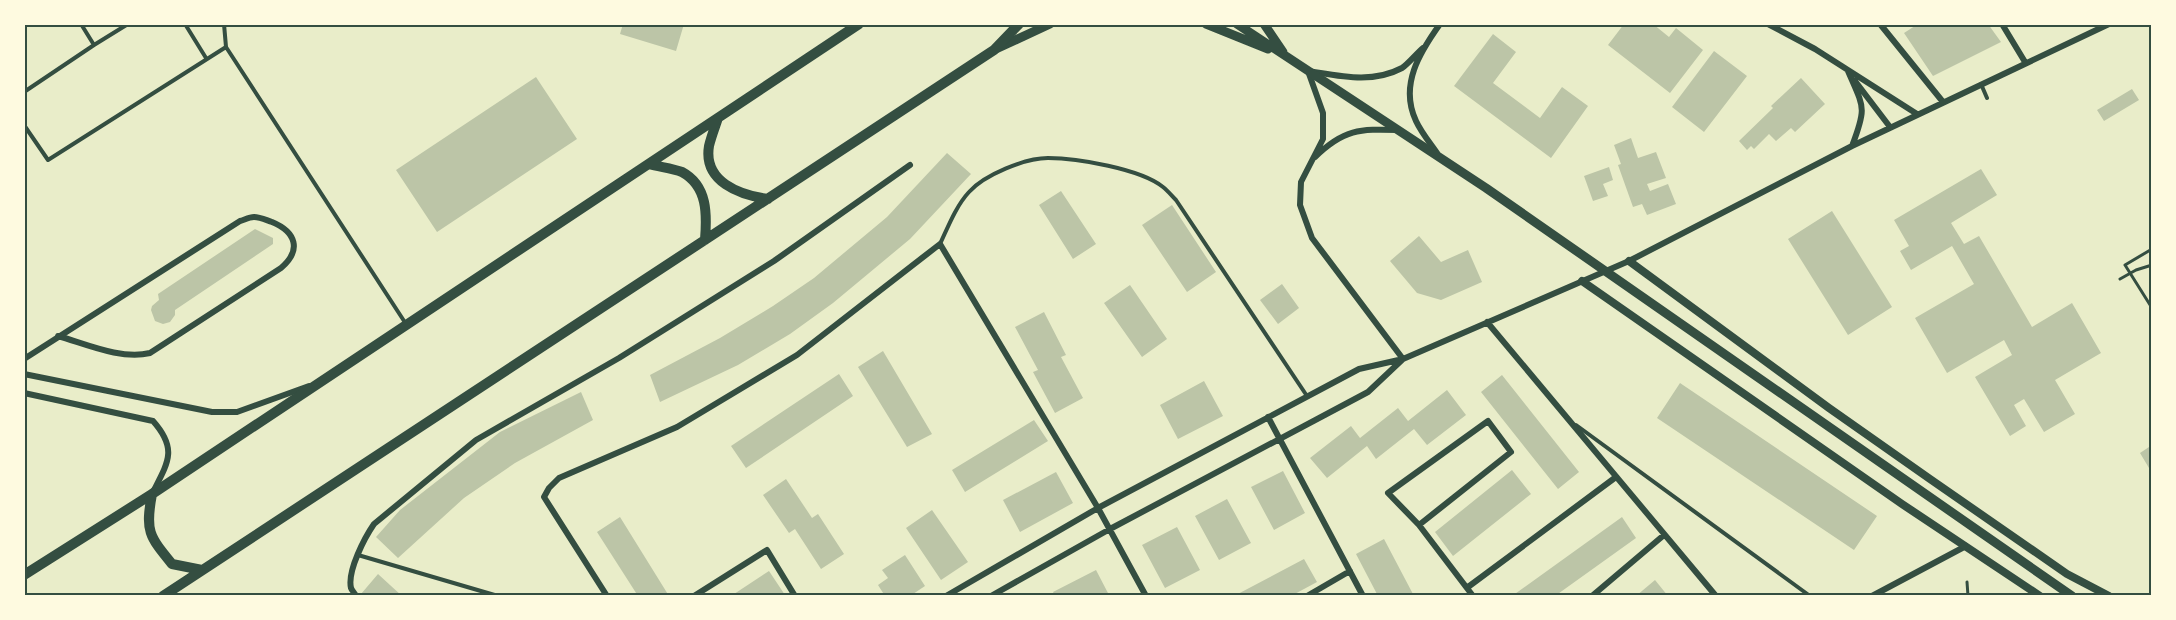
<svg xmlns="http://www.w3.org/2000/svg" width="2176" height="620" font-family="'Nunito Sans',sans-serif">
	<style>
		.building { fill: #bcc5a7 }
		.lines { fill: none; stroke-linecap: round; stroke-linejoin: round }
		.path { stroke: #344e41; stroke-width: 3 }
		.service { stroke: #344e41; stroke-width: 4 }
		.minor { stroke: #344e41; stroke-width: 6 }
		.tertiary { stroke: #344e41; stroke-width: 8 }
		.secondary { stroke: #344e41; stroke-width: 9 }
		.primary { stroke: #344e41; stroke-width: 10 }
		.neatline { fill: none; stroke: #344e41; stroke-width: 2 }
	</style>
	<rect width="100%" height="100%" fill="#e9edc9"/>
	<path class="building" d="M623,24H684L676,51L620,34Z
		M1624,24H1653L1669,37L1676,28L1703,50L1670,93L1608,45Z
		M1918,24H1988L2001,42L1933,76L1904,33Z
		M1493,34L1516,52L1493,83L1540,118L1562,87L1588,106L1551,158L1454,86Z
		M1714,51L1747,76L1704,132L1672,107Z
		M536,77L577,139L437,232L396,170Z
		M1801,78L1825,104L1795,132L1791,128L1776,141L1769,134L1754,149L1751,146L1747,150L1739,141L1773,108L1771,106Z
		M2132,89L2139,100L2104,121L2097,110Z
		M1631,138L1638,158L1656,152L1666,178L1647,184L1650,191L1668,184L1676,204L1647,215L1642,204L1633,207L1618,165L1621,164L1614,145Z
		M947,153L971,174L910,239L833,303L790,334L738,365L660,402L650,375L720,338L773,306L814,278L887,217Z
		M1609,167L1613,180L1603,184L1608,196L1593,201L1584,176Z
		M1981,169L1997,195L1951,223L1964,244L1979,236L2032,327L2072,303L2101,353L2055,380L2075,414L2044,432L2024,399L2014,405L2026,426L2010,436L1975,377L2012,355L2004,340L1947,373L1915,318L1974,284L1952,246L1911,270L1900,251L1909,246L1894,220Z
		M1061,191L1096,244L1073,259L1039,205Z
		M1172,205L1216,272L1187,292L1142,225Z
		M1832,211L1892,307L1848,335L1788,239Z
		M255,229L273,238V244L175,310V315L170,322L163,324L155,321L151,310L152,306L159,300L158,294Z
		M1419,236L1441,262L1468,250L1482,282L1441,300L1417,293L1390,261Z
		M1282,284L1299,308L1278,324L1260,300Z
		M1130,285L1167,339L1142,357L1104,303Z
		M1044,312L1066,355L1061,357L1083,398L1055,413L1033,372L1038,370L1015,327Z
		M883,351L932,434L907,447L858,367Z
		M839,374L853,396L746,468L731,446Z
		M1502,375L1579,472L1558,489L1481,392Z
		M1204,381L1223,416L1178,439L1160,405Z
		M1680,383L1877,516L1854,550L1657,418Z
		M1447,390L1466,415L1427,445L1414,429L1376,459L1367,446L1327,478L1310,458L1351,426L1360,438L1398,408L1408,421Z
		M581,392L593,420L515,463L464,498L398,558L376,537L400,510L500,432Z
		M1034,420L1048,441L965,492L952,470Z
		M2152,445V473L2140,453Z
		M1512,470L1531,494L1453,556L1435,532Z
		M1283,471L1305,513L1274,530L1251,487Z
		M1056,472L1073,503L1020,532L1003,500Z
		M786,479L812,518L818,514L844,554L821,569L795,529L789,533L763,495Z
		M1227,499L1251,543L1219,560L1195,516Z
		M932,510L968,562L941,580L906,528Z
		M620,517L669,596H638L597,532Z
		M1622,517L1636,538L1555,596H1512Z
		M1177,527L1200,570L1165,588L1142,545Z
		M1384,539L1414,596H1378L1356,554Z
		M905,555L925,586L910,596H885L878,585L888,578L882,570Z
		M1304,559L1317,582L1291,596H1234Z
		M1096,570L1109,595L1055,596L1053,592Z
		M769,571L785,595L731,596Z
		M378,574L402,596H362L361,594Z
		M1655,580L1668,596H1636Z"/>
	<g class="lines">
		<path class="path" d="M2152,249L2125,265L2152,308
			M2120,279L2136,270L2152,265
			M1967,582L1968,596"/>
		<path class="service" d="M185,24L206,58
			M224,24L226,47
			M94,45L128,24
			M1981,84L1987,98
			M24,92L94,45L81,24
			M24,125L48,160L226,47L406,324
			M940,244C948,227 956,206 969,192C984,175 1025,158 1048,158C1077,158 1141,169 1163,187C1168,191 1172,196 1176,200L1307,396
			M1576,425L1810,596
			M358,555L498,596"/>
		<path class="minor" d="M1768,24L1815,49L1917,114
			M1880,24L1943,102
			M2002,24L2025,62
			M1848,71C1864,108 1867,107 1852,146
			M1855,81L1890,127
			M1437,153C1430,143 1421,132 1416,121C1399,85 1420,52 1440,24
			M1315,157C1344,129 1359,129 1398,130
			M1487,322L1716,596
			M24,359L240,221C244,220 249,217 254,217C260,217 266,220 272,222C296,232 302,250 281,268L150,353C121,360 86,344 58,336
			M1403,359L1312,238L1300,205L1301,182L1323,139V113L1308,71C1340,76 1372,84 1402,68C1409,63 1416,54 1423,48
			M24,374L212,412H237L309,386
			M24,393L153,421C177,448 169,461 154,490
			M1268,417L1363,596
			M1419,525L1511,452L1488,421L1388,493L1419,525L1473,596
			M1468,587L1616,477
			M356,596C355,593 352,591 351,588C347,571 365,537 374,524L476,440L619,358L774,261L910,165
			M607,596L544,497L549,488L559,478L677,427L797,355L940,244L1098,508L1146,596
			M694,596L767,550L795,596
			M946,596L1098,508L1359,369L1403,359L1629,261L1852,146L2109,24
			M991,596L1110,529L1368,392L1403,359
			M1307,596L1350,571
			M1592,596L1664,535
			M1872,596L1966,546"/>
		<path class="tertiary" d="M1629,261L1829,408L1930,479L2067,574L2109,596
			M1582,281L1902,504L2040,596"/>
		<path class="secondary" d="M1206,24L1268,49
			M1237,24L1486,188L2072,596
			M1264,24L1283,52
			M996,49L1050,24"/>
		<path class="primary" d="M718,118C715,127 711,137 709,146C703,182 740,195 768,199
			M649,164C659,167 672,168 682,172C708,186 707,215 705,240
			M152,494C145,531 149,536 172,564L202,570
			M24,575L152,494L859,24
			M163,596L994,50L1019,24"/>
	</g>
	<rect width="2176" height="620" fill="none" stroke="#fefae0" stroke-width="51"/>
	<rect x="26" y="26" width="2124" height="568" class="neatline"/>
</svg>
